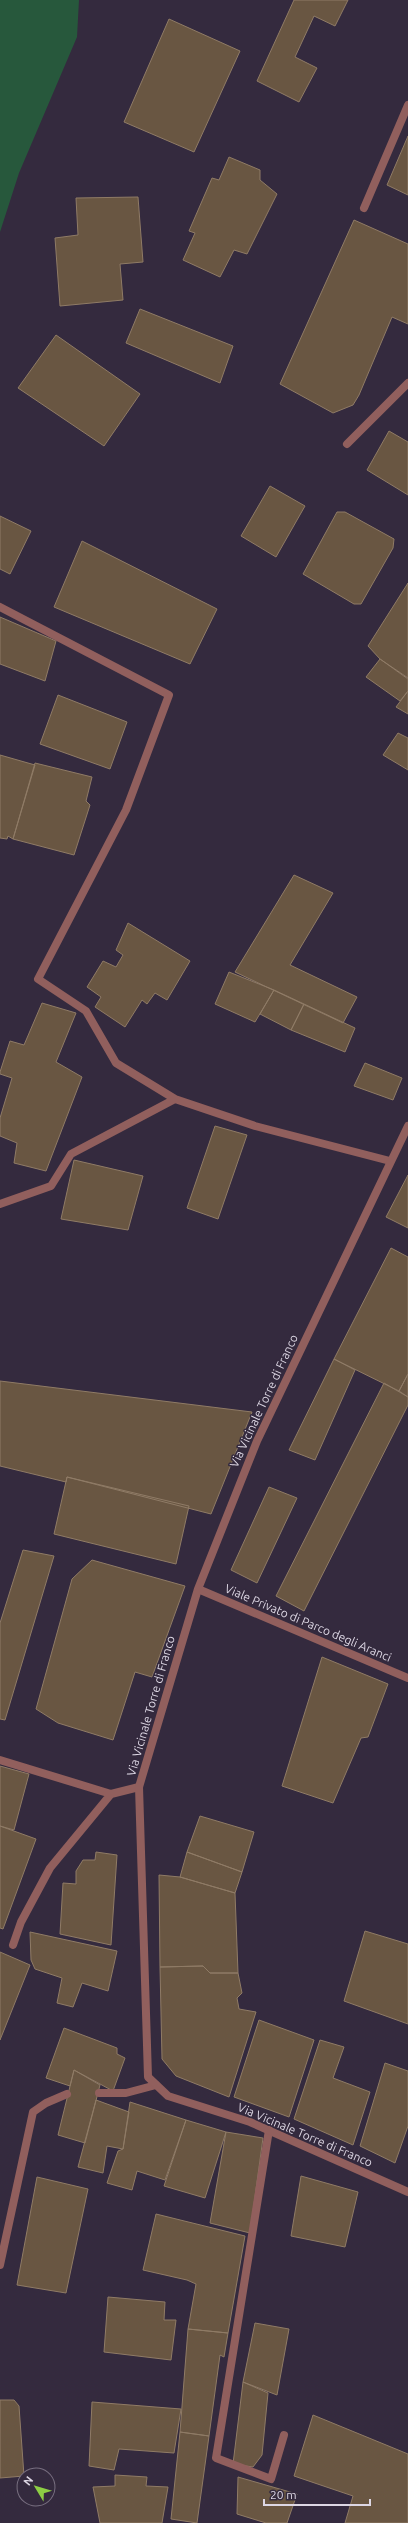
<svg xmlns="http://www.w3.org/2000/svg" width="408" height="2523" font-family="Ubuntu,sans-serif">
	<style>
		.green { fill: #27583c }
		.building { fill: #695642; stroke: #8f7b66 }
		.lines { fill: none; stroke-linecap: round; stroke-linejoin: round }
		.lane { stroke: #915f5d; stroke-width: 8 }
		.street { stroke: #915f5d; stroke-width: 8 }
		.labels { text-anchor: middle; stroke-width: 3; stroke-linejoin: round; paint-order: stroke }
		.street-label { font-size: 12px; fill: #ddd7e4; stroke: #342a3e }
	</style>
	<rect width="100%" height="100%" fill="#342a3e"/>
	<path class="green" d="M0,0H79L77,37L19,173L0,232Z"/>
	<path class="building" d="M294,0H348L335,26L314,16L295,57L317,68L299,102L257,81Z
		M169,19L240,51L194,152L124,122Z
		M408,136V195L387,185Z
		M229,157L260,170V180L277,194L247,254L234,250L220,277L183,260L195,233L189,231L212,178L219,180Z
		M138,197L143,262L120,264L123,300L60,306L55,238L78,235L76,198Z
		M354,220L408,244V324L392,317L359,395L353,405L333,413L280,384Z
		M140,309L233,346L220,383L126,343Z
		M56,335L140,394L104,446L18,388Z
		M389,431L408,442V495L367,470Z
		M270,486L305,506L276,557L241,536Z
		M337,512H345L394,539L393,548L361,604H354L303,574Z
		M0,516L31,531L10,574L0,569Z
		M82,541L217,609L190,664L54,607Z
		M408,583V678L380,659L368,646Z
		M0,617L56,641L45,681L0,664Z
		M380,659L408,679V691L400,701L366,677Z
		M408,691V714L396,707Z
		M58,695L127,722L110,769L40,744Z
		M398,733L408,738V770L383,755Z
		M0,755L35,765L13,839L8,836L7,839L0,838Z
		M35,763L92,777L86,801L90,805L74,855L13,839Z
		M294,875L333,893L290,965L357,997L343,1023L235,972Z
		M128,923L190,961L167,1000L155,993L147,1004L142,1000L125,1027L95,1007L101,997L87,987L103,961L116,967L123,955L116,950Z
		M229,972L274,990L255,1022L215,1004Z
		M274,990L304,1004L291,1030L260,1014Z
		M42,1003L76,1013L56,1062L82,1077L46,1171L14,1163L17,1143L0,1136V1118L12,1078L0,1074V1072L10,1041L24,1045Z
		M304,1004L355,1028L345,1052L291,1030Z
		M365,1063L402,1078L393,1100L354,1086Z
		M215,1126L247,1135L218,1219L187,1208Z
		M74,1160L143,1176L128,1230L61,1219Z
		M408,1175V1228L386,1217Z
		M391,1248L408,1257V1374L399,1391L334,1359Z
		M334,1359L355,1370L315,1460L289,1450Z
		M408,1374V1397L399,1391Z
		M0,1381L252,1412L211,1514L67,1477L66,1482L0,1466Z
		M384,1383L408,1397V1405L304,1611L276,1596Z
		M67,1477L189,1506L176,1564L54,1534Z
		M269,1487L297,1498L257,1583L231,1570Z
		M23,1550L54,1556L5,1720L0,1719V1623Z
		M92,1560L185,1586L152,1677L135,1672L113,1740L58,1723L36,1709L72,1579Z
		M322,1657L388,1684L368,1737L361,1738L333,1803L282,1786Z
		M0,1766L29,1774L14,1830L0,1826Z
		M200,1816L254,1832L242,1872L187,1852Z
		M0,1826L36,1839L3,1929L0,1928Z
		M96,1852L117,1855L111,1945L60,1934L63,1883L76,1884V1871L83,1860H95Z
		M187,1852L242,1872L235,1893L180,1877Z
		M159,1875L180,1877L235,1893L238,1973H210L203,1966L160,1967Z
		M365,1931L408,1944V2024L344,2001Z
		M30,1932L117,1951L108,1991L82,1983L73,2007L57,2003L62,1978L35,1969L31,1960Z
		M0,1952L30,1965L0,2040Z
		M203,1966L210,1973H238L242,1993L237,1998L239,2009L256,2012L229,2097L176,2076L162,2059L160,1967Z
		M259,2020L314,2040L289,2117L234,2097Z
		M64,2028L117,2048V2054L125,2058L113,2091L74,2070L70,2086L46,2078Z
		M320,2040L344,2047L333,2078L370,2092L353,2145L294,2119Z
		M385,2063L408,2071V2126L395,2163L360,2146Z
		M74,2070L100,2085L85,2143L58,2135Z
		M96,2100L129,2112L123,2149L107,2146L103,2173L78,2167Z
		M130,2102L186,2120L165,2180L137,2171L132,2190L107,2183L118,2151L123,2149Z
		M186,2120L226,2132L205,2198L164,2186Z
		M226,2132L263,2138L250,2233L210,2223Z
		M301,2176L358,2192L345,2247L291,2236Z
		M37,2177L88,2189L66,2293L17,2285Z
		M156,2214L245,2236L228,2333L188,2329L196,2284L187,2280L143,2270Z
		M108,2297L165,2302L164,2320H176L171,2360L104,2352Z
		M255,2323L289,2329L277,2395L243,2382Z
		M188,2329L228,2333L224,2357L220,2355L209,2436L180,2432Z
		M243,2382L268,2393L262,2455L253,2467L233,2464Z
		M0,2400H14L19,2406L24,2476L0,2478Z
		M92,2402L181,2409L174,2453L119,2449L114,2470L89,2466Z
		M313,2415L408,2454V2523H345L353,2496L294,2476Z
		M180,2432L209,2436L197,2523L171,2519Z
		M115,2475L147,2477L146,2486L168,2487L162,2523H100L93,2487L115,2486Z
		M238,2477L297,2494L287,2523H266L237,2514Z"/>
	<g class="lines">
		<path class="lane" d="M364,208L408,105
			M347,444L408,383
			M0,607L169,695L126,810L38,979L86,1011L116,1063L175,1099
			M0,1204L51,1186L71,1154L175,1099L255,1126L390,1161
			M0,1760L111,1794
			M13,1945L21,1922L50,1868L111,1794L139,1787
			M99,2093H126L156,2085
			M269,2130L216,2458L271,2479L284,2435
			M0,2265L33,2112L46,2103L67,2094"/>
		<path class="street" d="M408,1126L257,1441L198,1589L139,1787L148,2077L168,2096L250,2122L408,2192
			M198,1589L408,1678"/>
	</g>
	<g class="labels">
		<g class="street-label">
			<text transform="translate(264 1401) rotate(-65)" y="4">Via Vicinale Torre di Franco</text>
			<text transform="translate(308 1623) rotate(23)" y="4">Viale Privato di Parco degli Aranci</text>
			<text transform="translate(151 1706) rotate(-74)" y="4">Via Vicinale Torre di Franco</text>
			<text transform="translate(305 2135) rotate(23)" y="4">Via Vicinale Torre di Franco</text>
		</g>
	</g>
	<g transform="translate(36 2487) rotate(308)"><circle r="19" fill="#342a3e" stroke="#786f80"/>
	<path d="M0-3L7 15L0 10L-7 15Z" fill="#8dce44"/>
	<text y="-6" font-size="11" font-weight="bold" text-anchor="middle" fill="#ddd7e4">N</text>
	</g>
	<path d="M264 2499v6h106v-6" fill="none" stroke="#ddd7e4" stroke-width="2"/>
	<text x="270" y="2499" font-size="12" fill="#ddd7e4" stroke="#342a3e" stroke-width="3" paint-order="stroke">20 m</text>
</svg>
